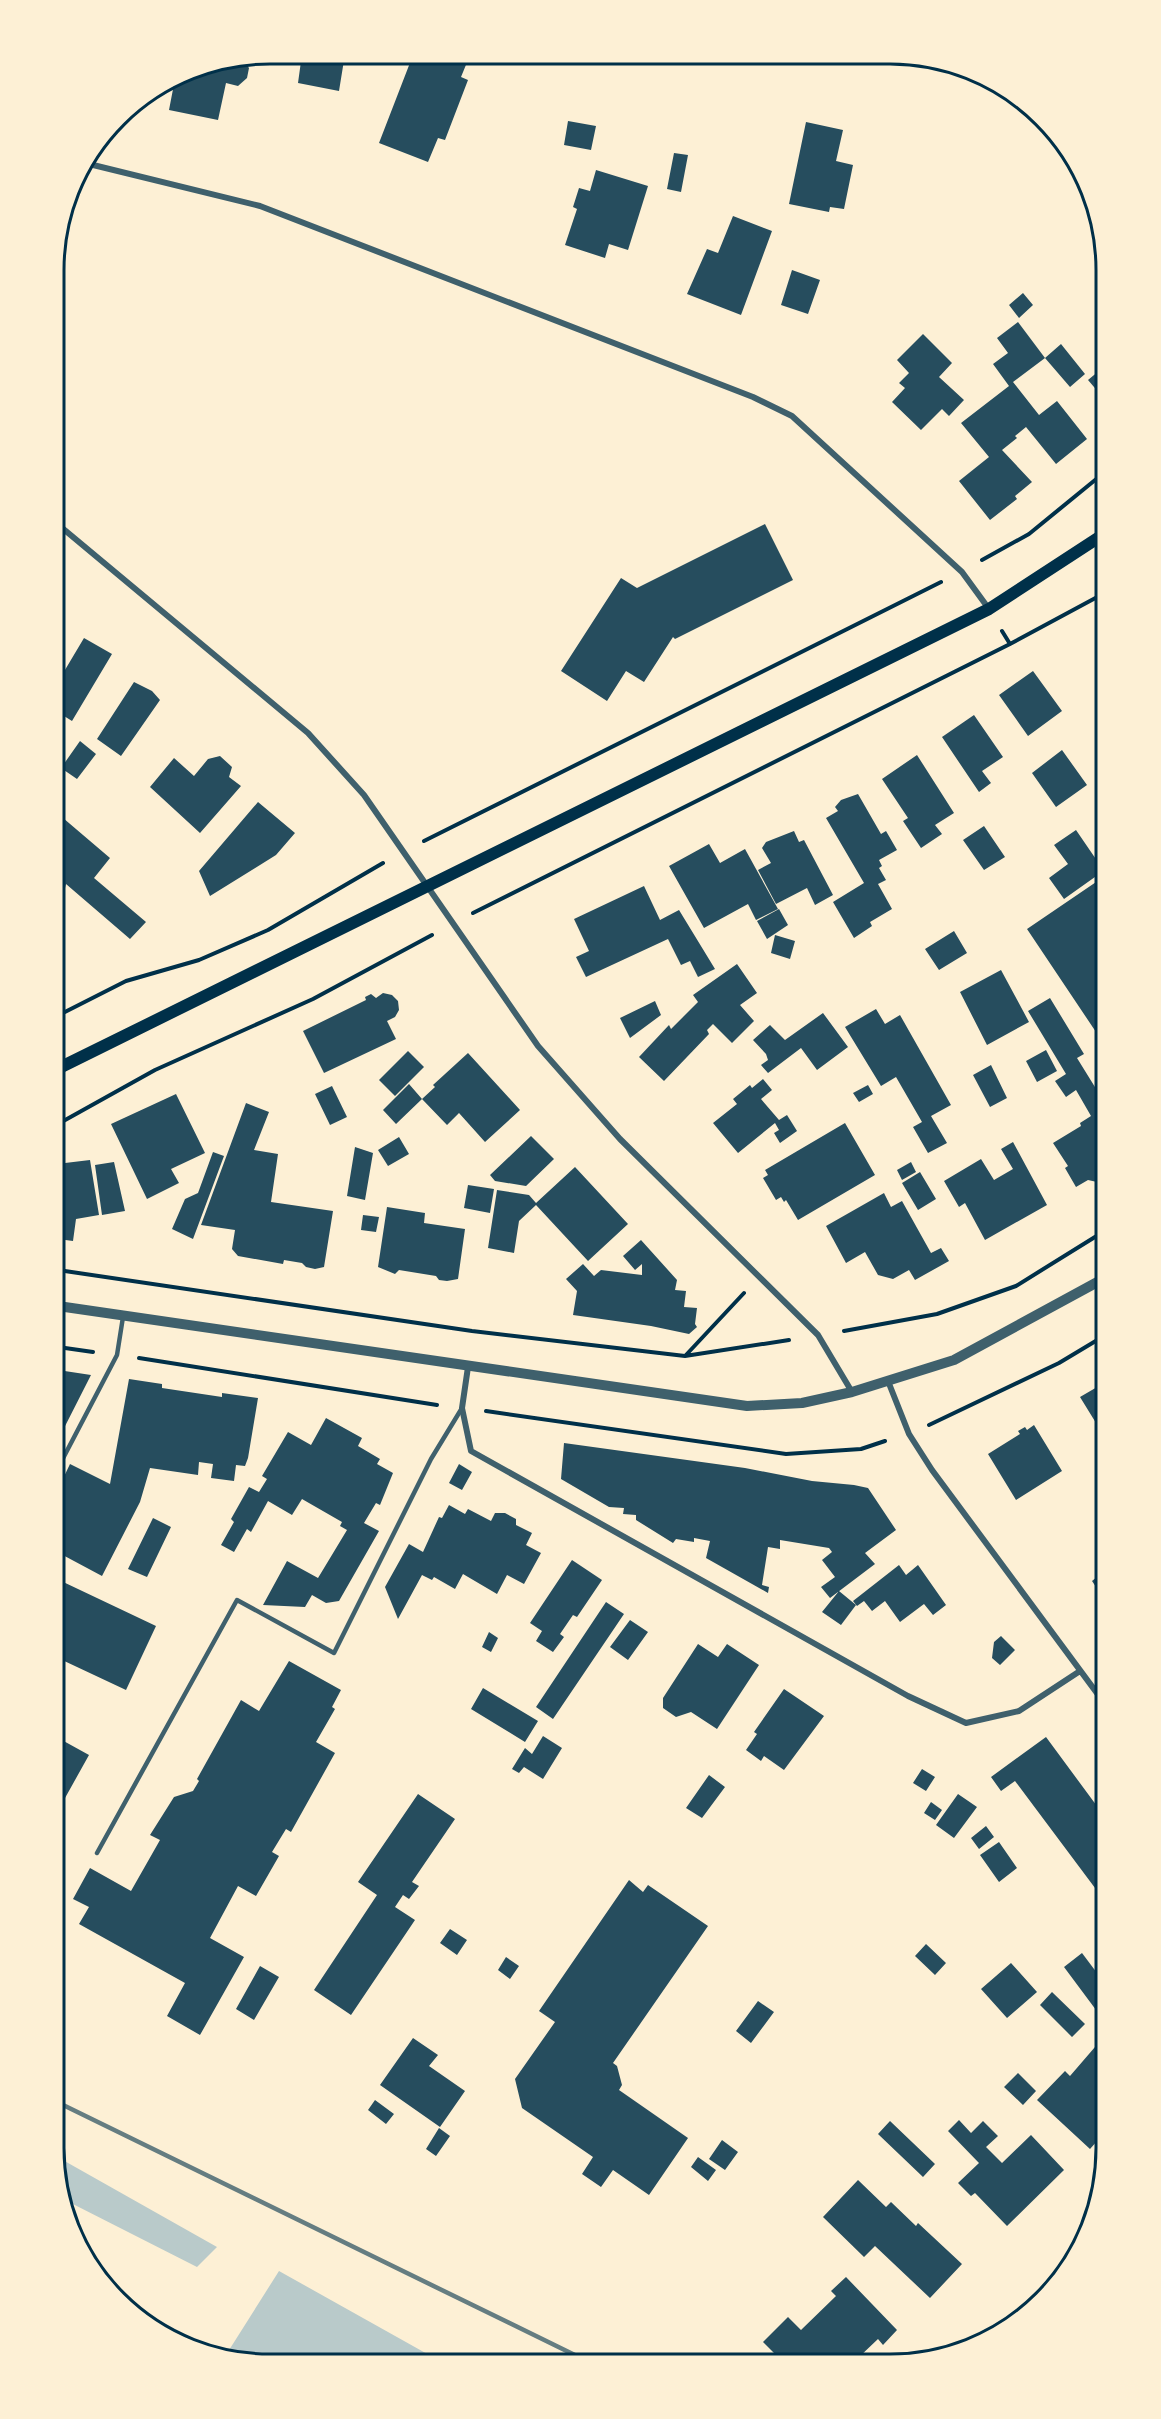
<svg xmlns="http://www.w3.org/2000/svg" width="1161" height="2419" font-family="'Nunito Sans',sans-serif">
	<style>
		.green { fill: #b9caca }
		.building { fill: #264d5e }
		.lines { fill: none; stroke-linecap: round; stroke-linejoin: round }
		.path { stroke: #003049; stroke-width: 4 }
		.service { stroke: #3f606c; stroke-width: 4.5 }
		.minor { stroke: #3f606c; stroke-width: 6 }
		.tertiary { stroke: #3f606c; stroke-width: 10 }
		.secondary { stroke: #003049; stroke-width: 12 }
		.rail { stroke: #657d81; stroke-width: 4.5 }
		.rim { fill: none; stroke: #003049; stroke-width: 3 }
	</style>
	<rect width="100%" height="100%" fill="#fdf0d5"/>
	<path class="green" d="M61,2159L217,2247L197,2267L61,2198Z
		M279,2271L438,2360L229,2361L224,2358Z"/>
	<path class="building" d="M302,54H345L339,91L298,83Z
		M413,55H470L461,77L468,80L445,140L438,138L428,162L379,143Z
		M243,60L249,68L247,78L238,86L226,83L218,120L169,110L174,84L168,83L188,70Z
		M568,121L596,126L591,150L564,145Z
		M806,122L843,130L836,161L853,165L844,209L830,207L829,212L789,204Z
		M674,153L688,155L681,192L667,189Z
		M596,170L648,186L628,250L609,244L605,258L565,245L577,209L573,207L579,188L590,191Z
		M733,216L772,231L741,315L687,294L707,249L718,253Z
		M792,270L820,280L808,314L781,305Z
		M1023,293L1033,305L1019,318L1009,305Z
		M1018,322L1045,358L1013,382L1039,415L1057,401L1087,439L1056,464L1026,427L1015,436L1017,438L1002,450L1032,482L1015,496L1017,499L990,520L959,481L989,457L961,423L1009,386L993,364L1008,353L997,338Z
		M923,334L952,363L939,377L964,400L949,416L942,409L921,430L892,402L905,388L899,383L909,373L897,360Z
		M1061,344L1085,374L1070,387L1045,358Z
		M1100,370V394L1088,380Z
		M765,524L793,580L675,639L673,637L644,682L626,671L607,701L561,671L621,578L637,588Z
		M84,638L112,654L72,721L56,711V685Z
		M1033,671L1062,711L1028,736L999,695Z
		M134,682L152,691L160,700L121,756L97,739Z
		M974,715L1003,757L982,771L991,783L979,792L942,737Z
		M80,741L96,754L77,779L61,768Z
		M1062,750L1087,785L1056,807L1032,773Z
		M917,755L954,813L935,825L942,834L921,848L903,821L908,818L882,779Z
		M220,756L232,767L229,777L241,786L200,833L150,787L174,758L194,776L208,759Z
		M858,794L881,834L886,831L897,850L879,860L882,866L879,868L886,880L878,884L892,909L870,922L872,926L854,938L833,902L864,883L826,818L838,811L835,807L841,800Z
		M258,802L295,833L276,855L210,896L199,871Z
		M56,812L110,858L94,878L146,922L130,939L66,884L57,920Z
		M984,826L1005,857L984,870L963,840Z
		M1076,830L1102,868V872L1064,899L1049,878L1068,864L1054,845Z
		M794,831L799,842L804,840L833,895L815,905L807,888L776,904L758,870L771,863L762,848L766,842Z
		M709,844L720,863L745,849L778,909L756,920L748,904L704,928L669,866Z
		M1102,878V993L1096,997L1102,1006V1041L1027,929Z
		M644,886L660,920L679,910L715,969L698,977L690,961L681,965L668,939L586,977L576,957L589,951L574,919Z
		M779,909L788,925L767,939L757,921Z
		M954,931L967,953L939,970L925,949Z
		M775,935L795,941L790,959L771,953Z
		M737,964L757,993L740,1005L754,1021L732,1043L713,1024L707,1030L709,1034L664,1081L639,1057L669,1025L671,1029L698,1002L693,995Z
		M1001,970L1029,1022L987,1045L960,992Z
		M383,993L392,995L398,1001L399,1010L395,1017L387,1021L396,1039L324,1073L303,1031L366,1000L365,997L371,994L376,998Z
		M1050,998L1084,1054L1077,1058L1103,1100V1178L1097,1182L1088,1180L1076,1187L1065,1168L1068,1166L1053,1143L1081,1126L1080,1123L1091,1116L1076,1090L1066,1097L1055,1081L1066,1074L1028,1011Z
		M655,1001L661,1015L630,1038L620,1018Z
		M876,1009L885,1024L900,1015L951,1105L931,1116L947,1143L928,1153L913,1127L922,1122L896,1077L881,1086L845,1027Z
		M823,1013L848,1047L817,1070L801,1048L768,1073L761,1065L768,1060L766,1054L753,1040L770,1025L785,1040Z
		M1046,1050L1057,1071L1037,1082L1026,1061Z
		M408,1051L424,1067L395,1096L379,1080Z
		M468,1053L520,1110L485,1142L459,1113L447,1125L422,1099L396,1124L383,1110L409,1084L422,1099L435,1087L433,1085Z
		M991,1065L1007,1098L990,1107L973,1075Z
		M763,1079L772,1090L761,1099L779,1120L787,1115L797,1131L780,1143L774,1133L779,1130L775,1123L738,1153L713,1123L737,1104L733,1099L750,1085L752,1088Z
		M868,1085L873,1094L859,1102L853,1093Z
		M332,1086L347,1117L330,1125L315,1094Z
		M176,1094L205,1153L171,1169L179,1183L147,1199L111,1124Z
		M246,1103L269,1112L254,1150L278,1154L271,1202L333,1211L324,1267L315,1269L306,1267L302,1263L284,1260L283,1264L238,1256L232,1249L235,1230L201,1225Z
		M845,1123L875,1175L798,1220L786,1200L784,1202L781,1197L776,1200L763,1178L768,1175L765,1170Z
		M531,1136L554,1159L526,1186L495,1181L490,1175Z
		M399,1137L409,1154L388,1166L378,1150Z
		M1013,1142L1047,1205L985,1240L965,1203L959,1207L944,1181L981,1159L994,1180L1013,1169L1001,1149Z
		M58,1146L65,1163L90,1160L99,1215L76,1219L73,1241L58,1239Z
		M355,1147L373,1153L365,1200L347,1196Z
		M213,1152L224,1156L193,1239L172,1229L185,1199L198,1193Z
		M114,1162L125,1211L102,1215L95,1165Z
		M911,1162L916,1172L902,1180L897,1170Z
		M575,1167L628,1224L588,1261L536,1205L519,1221L514,1253L488,1248L497,1190L529,1195L536,1203Z
		M920,1172L936,1199L918,1210L902,1183Z
		M468,1185L494,1189L490,1213L464,1208Z
		M884,1193L891,1207L902,1201L931,1253L941,1248L949,1261L915,1280L909,1270L893,1279L878,1275L865,1252L846,1263L826,1226Z
		M387,1207L425,1213L424,1223L465,1229L458,1279L447,1281L439,1280L436,1276L399,1270L395,1274L378,1267Z
		M363,1215L379,1217L376,1232L361,1230Z
		M641,1240L677,1280L675,1290L686,1291L684,1307L697,1308L695,1324L697,1327L689,1334L651,1326L573,1315L577,1291L566,1279L583,1264L594,1276L601,1270L642,1275V1264L635,1270L623,1256Z
		M58,1370L91,1375L59,1438Z
		M129,1379L162,1384V1388L222,1397V1393L258,1398L248,1458L245,1466L236,1465L234,1481L211,1478L213,1464L199,1462L198,1475L150,1468L140,1502L102,1576L59,1553V1487L70,1464L110,1484Z
		M1104,1383V1436L1080,1397Z
		M326,1418L362,1438L358,1446L380,1459L377,1464L393,1473L380,1505L376,1503L364,1523L379,1531L339,1601L326,1603L312,1595L305,1607L263,1605L287,1561L318,1578L347,1530L340,1526L342,1522L302,1499L292,1515L268,1501L251,1532L247,1529L234,1552L221,1545L234,1522L231,1519L249,1487L259,1492L267,1479L262,1476L288,1432L311,1445Z
		M1034,1425L1062,1471L1016,1500L988,1454L1020,1434L1018,1431L1025,1427L1027,1430Z
		M564,1443L745,1468L812,1481L854,1485L868,1488L896,1530L865,1553L875,1564L830,1598L821,1587L835,1577L822,1560L832,1552L829,1548L780,1540V1549L768,1547L762,1585L769,1587L768,1593L706,1558L710,1541L694,1538V1542L676,1539L673,1543L636,1520V1515L623,1514L624,1508L609,1507L561,1479Z
		M459,1464L472,1472L462,1490L449,1483Z
		M449,1505L465,1514L468,1509L491,1521L495,1513H505L516,1519V1525L532,1533L526,1545L541,1553L524,1584L507,1575L497,1594L463,1574L455,1589L434,1577L432,1580L422,1575L398,1619L385,1587L409,1544L423,1552L439,1517L442,1518Z
		M153,1518L171,1527L147,1577L128,1569Z
		M1104,1554V1599L1092,1581L1103,1572L1095,1562Z
		M572,1560L602,1580L577,1617L573,1615L560,1634L564,1637L553,1652L536,1641L542,1631L530,1623Z
		M899,1565L906,1575L918,1565L946,1605L933,1615L924,1604L900,1622L885,1601L872,1611L864,1601L857,1606L853,1601Z
		M59,1580L156,1626L126,1690L60,1659Z
		M839,1591L856,1605L841,1625L822,1612Z
		M606,1602L624,1614L553,1719L536,1707Z
		M630,1620L648,1632L628,1660L610,1647Z
		M489,1632L498,1638L491,1652L482,1647Z
		M1001,1636L1015,1650L1000,1665L992,1658L994,1642Z
		M698,1644L718,1657L727,1644L759,1665L717,1729L691,1712L676,1717L663,1708V1698Z
		M289,1661L341,1690L332,1707L335,1709L316,1742L335,1753L291,1832L286,1829L272,1852L279,1856L256,1896L238,1886L210,1938L244,1957L200,2035L167,2016L185,1983L79,1924L89,1907L73,1899L90,1868L131,1891L160,1840L150,1835L174,1797L193,1791L199,1781L197,1779L241,1700L259,1711Z
		M483,1688L538,1721L525,1742L471,1709Z
		M784,1689L824,1716L784,1770L764,1756L761,1761L746,1750L757,1734L754,1732Z
		M543,1736L562,1748L543,1779L524,1767L519,1773L512,1769L525,1748L532,1754Z
		M1046,1737L1105,1817L1106,1892L1101,1896L1015,1781L1001,1791L991,1777Z
		M60,1739L89,1755L60,1807Z
		M922,1769L935,1777L926,1791L913,1783Z
		M709,1775L725,1787L702,1818L686,1808Z
		M418,1794L455,1819L412,1882L419,1886L409,1899L403,1895L395,1907L415,1920L351,2015L314,1990L377,1895L358,1882Z
		M958,1794L977,1807L954,1838L936,1825Z
		M931,1802L942,1810L935,1820L924,1813Z
		M986,1826L994,1837L979,1849L971,1838Z
		M999,1842L1017,1868L999,1882L980,1855Z
		M629,1880L643,1892L648,1885L708,1926L613,2063L617,2066L622,2085L619,2090L688,2138L649,2195L613,2170L601,2187L582,2174L593,2157L522,2108L515,2079L555,2022L539,2011Z
		M450,1929L467,1940L457,1955L440,1943Z
		M926,1944L946,1963L935,1975L915,1956Z
		M1082,1953L1106,1985V2003L1096,2010L1064,1967Z
		M506,1957L519,1966L510,1979L498,1970Z
		M1011,1963L1037,1992L1007,2018L981,1989Z
		M260,1966L279,1977L254,2020L236,2009Z
		M1052,1992L1085,2024L1072,2037L1040,2005Z
		M758,2001L774,2012L751,2043L736,2031Z
		M413,2038L438,2055L429,2066L465,2091L440,2127L380,2085Z
		M1095,2047L1102,2054H1106V2131L1090,2149L1037,2100L1065,2071L1070,2076Z
		M1018,2073L1036,2091L1023,2105L1004,2087Z
		M375,2100L394,2114L386,2124L368,2110Z
		M959,2120L971,2133L983,2121L998,2136L986,2147L1002,2163L1031,2135L1064,2170L1007,2226L975,2193L971,2196L958,2183L979,2163L948,2131Z
		M890,2121L935,2164L923,2177L878,2134Z
		M439,2128L450,2136L436,2156L426,2149Z
		M722,2140L738,2152L725,2170L709,2159Z
		M698,2157L716,2170L708,2181L691,2167Z
		M858,2180L886,2207L891,2202L916,2226L918,2223L962,2264L930,2298L875,2246L864,2257L823,2217Z
		M846,2277L897,2330L883,2345L878,2339L858,2358H779L763,2342L788,2317L801,2330L836,2296L831,2291Z"/>
	<g class="lines">
		<path class="path" d="M982,560L1029,534L1100,476
			M1002,631L1010,644
			M424,841L941,582
			M473,913L1010,644L1101,595
			M57,1016L126,981L199,960L268,930L383,863
			M58,1124L155,1070L313,999L432,935
			M58,1270L472,1331L685,1356L789,1340
			M844,1331L937,1314L1016,1286L1103,1232
			M58,1347L93,1352
			M686,1355L744,1293
			M139,1358L437,1405
			M486,1411L786,1454L861,1449L885,1441
			M929,1425L1059,1363L1104,1336"/>
		<path class="service" d="M59,1466L117,1355L123,1317
			M97,1853L237,1600L334,1653L431,1459L462,1408"/>
		<path class="minor" d="M85,163L260,206L753,397L792,416L962,572L989,609
			M55,522L308,733L364,795L538,1046L620,1139L818,1335L852,1392
			M468,1367L462,1408L471,1451L908,1696L966,1723L1019,1711L1080,1671
			M888,1381L909,1434L932,1470L1105,1704"/>
		<path class="tertiary" d="M58,1306L747,1406L802,1403L852,1392L954,1360L1103,1279"/>
		<path class="secondary" d="M57,1069L989,609L1101,536"/>
		<path class="rail" d="M61,2104L583,2359"/>
	</g>
	<path d="M0 0H1161V2419H0ZM270 64H890A206 206 0 0 1 1096 270V2148A206 206 0 0 1 890 2354H270A206 206 0 0 1 64 2148V270A206 206 0 0 1 270 64Z" fill="#fdf0d5" fill-rule="evenodd"/>
	<path class="rim" d="M270 64H890A206 206 0 0 1 1096 270V2148A206 206 0 0 1 890 2354H270A206 206 0 0 1 64 2148V270A206 206 0 0 1 270 64Z"/>
</svg>
